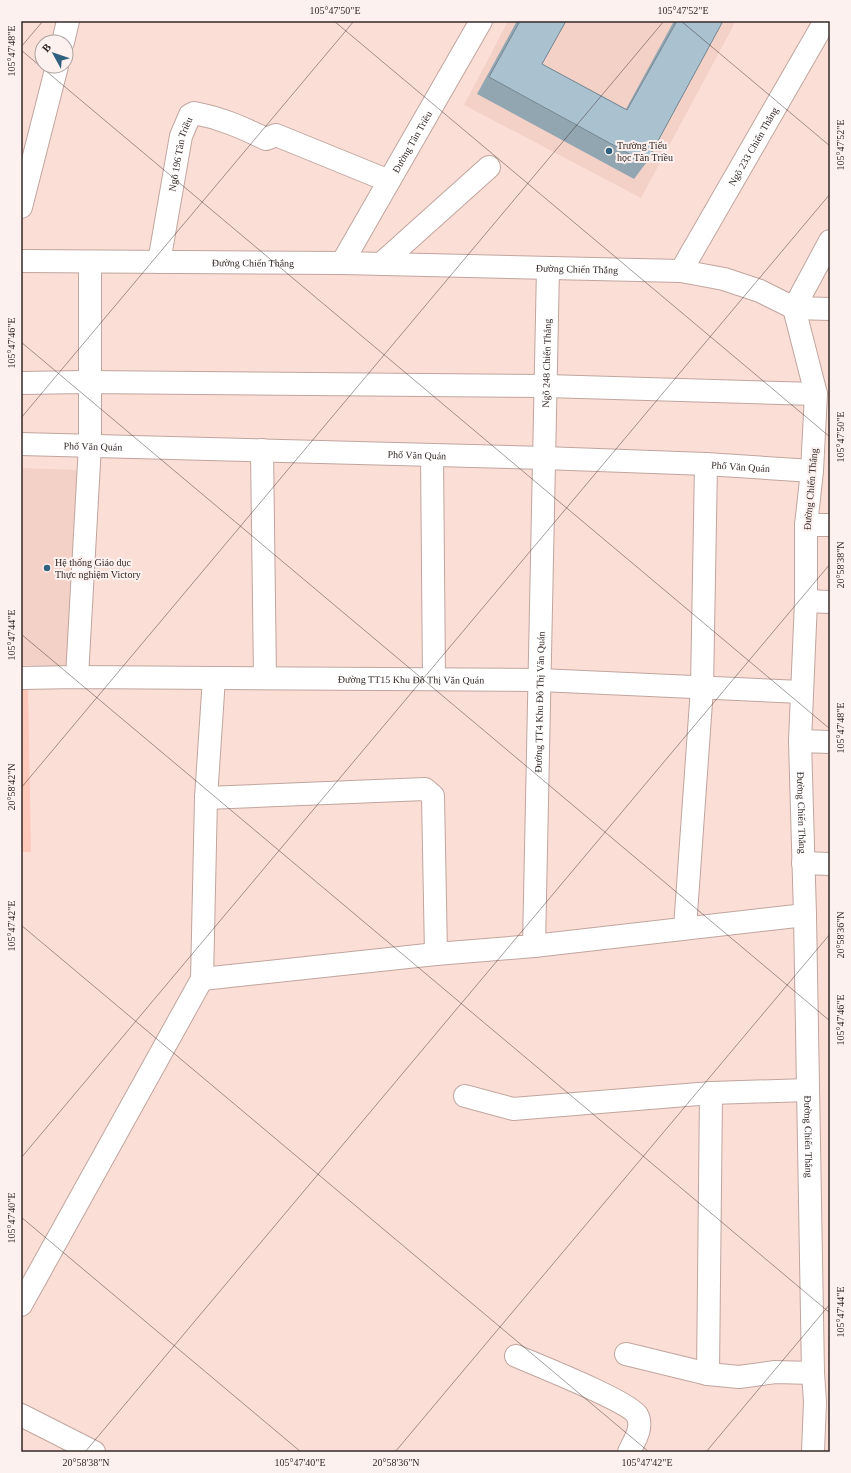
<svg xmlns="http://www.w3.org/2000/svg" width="851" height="1473" font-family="'Times New Roman',serif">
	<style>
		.built { fill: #f4d1c7 }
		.green { fill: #fec9ba }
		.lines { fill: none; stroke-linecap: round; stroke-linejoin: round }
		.minor-casing { stroke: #c0a59e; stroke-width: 24 }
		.minor { stroke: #fff; stroke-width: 22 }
		.wall { fill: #92a6b2 }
		.building { fill: #aac1cf; stroke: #778791 }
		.ticks { fill: none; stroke: #332926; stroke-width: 1; stroke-opacity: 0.45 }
		.poi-dot { fill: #2f627f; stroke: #fcf1ee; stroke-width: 1.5 }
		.labels { text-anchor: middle; stroke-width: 4; stroke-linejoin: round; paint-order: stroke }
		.street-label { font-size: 10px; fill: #332926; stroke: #fcf1ee }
		.poi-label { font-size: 10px; fill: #332926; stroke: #fcf1ee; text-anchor: start }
		.neatline { fill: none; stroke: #332926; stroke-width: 1.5 }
		.ticks-label { font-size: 10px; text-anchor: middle; fill: #332926 }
	</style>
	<rect width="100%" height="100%" fill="#fbdfd7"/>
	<path class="built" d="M508,21H736L641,198L464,105Z
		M21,468L79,470L69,667L21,665Z"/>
	<path class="green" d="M21,681H28L31,852H21Z"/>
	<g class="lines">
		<g class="minor-casing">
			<g id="minor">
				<path d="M63,42L68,21"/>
				<path d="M21,207L57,66"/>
				<path id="s1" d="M21,261L342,263L681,271L724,279L760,291L794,308L830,309"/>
				<path id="s2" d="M159,262L181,136L190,115L194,113C221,118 241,127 266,139L276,135L389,181"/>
				<path id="s3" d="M342,263L481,21"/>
				<path d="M381,264L489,167"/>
				<path id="s4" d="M681,271L825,21"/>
				<path id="s5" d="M794,308L816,394L812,471L806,525V601L800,741L805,915L813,1373L815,1402L813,1452"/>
				<path d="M794,308L830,241"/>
				<path d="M21,383L85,382L547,386L816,394"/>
				<path id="s6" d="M21,444L544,458L706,464L812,471"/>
				<path d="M262,450L265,678"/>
				<path d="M432,455L434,679"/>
				<path d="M806,525H830"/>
				<path d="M806,601L830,602"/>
				<path d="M77,677L90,445V262"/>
				<path id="s7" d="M21,678L77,677L540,680L801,692"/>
				<path d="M800,741L830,742"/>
				<path d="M206,798L425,789L433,796L436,954"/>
				<path d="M803,863L830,864"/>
				<path d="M685,928L702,688L706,464"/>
				<path id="s8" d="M534,946L548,268"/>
				<path d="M202,979L436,954L534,946L805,915"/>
				<path d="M465,1096L513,1109L711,1093L808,1090"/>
				<path d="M21,1305L202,979L206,798L214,678"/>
				<path d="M626,1354L708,1374L739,1377L775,1372L813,1373"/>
				<path d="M516,1356C537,1365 628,1401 637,1415C644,1427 634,1441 629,1452"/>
				<path d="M708,1374L711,1093"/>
				<path d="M21,1415L94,1452"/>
			</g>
		</g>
		<use href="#minor" class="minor"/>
	</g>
	<path class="wall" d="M517,21H566L542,64L626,109L674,21H723L646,163L634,179L477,94Z"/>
	<path class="building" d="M520,21H566L542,64L627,110L677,21H723L646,163L489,77Z"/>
	<path class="ticks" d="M334,21L830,437M681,21L830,146M21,47L43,21M21,50L830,729M21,342L830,1021M21,418L354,21M21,634L830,1313M21,788L664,21M21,925L649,1452M21,1158L830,194M21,1217L301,1452M85,1452L830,564M395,1452L830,934M706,1452L830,1304"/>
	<g class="poi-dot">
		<circle cx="609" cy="151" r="4"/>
		<circle cx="47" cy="568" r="4"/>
	</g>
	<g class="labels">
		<g class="street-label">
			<text dy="4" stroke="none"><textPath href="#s3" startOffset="140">Đường Tân Triều</textPath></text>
			<text dy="4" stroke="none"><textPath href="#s4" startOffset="144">Ngõ 233 Chiến Thắng</textPath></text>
			<text dy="4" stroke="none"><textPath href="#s2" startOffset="110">Ngõ 196 Tân Triều</textPath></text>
			<text dy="4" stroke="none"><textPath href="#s1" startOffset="232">Đường Chiến Thắng</textPath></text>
			<text dy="4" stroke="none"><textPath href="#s1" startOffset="556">Đường Chiến Thắng</textPath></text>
			<text dy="4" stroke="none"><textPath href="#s8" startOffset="583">Ngõ 248 Chiến Thắng</textPath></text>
			<text dy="4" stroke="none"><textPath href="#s6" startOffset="72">Phố Văn Quán</textPath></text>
			<text dy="4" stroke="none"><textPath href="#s6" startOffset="396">Phố Văn Quán</textPath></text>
			<text dy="4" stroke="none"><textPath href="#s6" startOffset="720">Phố Văn Quán</textPath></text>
			<text transform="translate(810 489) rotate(-85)" y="4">Đường Chiến Thắng</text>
			<text dy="4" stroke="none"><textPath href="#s7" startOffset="390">Đường TT15 Khu Đô Thị Văn Quán</textPath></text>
			<text dy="4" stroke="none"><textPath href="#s8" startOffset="244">Đường TT4 Khu Đô Thị Văn Quán</textPath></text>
			<text dy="4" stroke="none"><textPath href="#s5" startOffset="508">Đường Chiến Thắng</textPath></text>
			<text dy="4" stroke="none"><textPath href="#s5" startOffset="832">Đường Chiến Thắng</textPath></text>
		</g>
		<g class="poi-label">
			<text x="617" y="149">Trường Tiểu<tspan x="617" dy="12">học Tân Triều</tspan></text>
			<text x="55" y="566">Hệ thống Giáo dục<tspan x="55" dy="12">Thực nghiệm Victory</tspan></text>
		</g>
	</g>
	<rect width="851" height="1473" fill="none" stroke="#fcf1ee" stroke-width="44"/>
	<g transform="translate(54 54) rotate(310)"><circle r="19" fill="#fcf1ee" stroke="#aca19e"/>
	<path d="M0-3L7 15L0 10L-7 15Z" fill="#2f627f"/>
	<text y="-6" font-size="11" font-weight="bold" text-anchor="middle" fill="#332926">B</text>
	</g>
	<rect x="22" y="22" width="807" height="1429" class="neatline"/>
	<g class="ticks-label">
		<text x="335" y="14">105°47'50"E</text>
		<text x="683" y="14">105°47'52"E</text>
		<text transform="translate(11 51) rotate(-90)" y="4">105°47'48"E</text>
		<text transform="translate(840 145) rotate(-90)" y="4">105°47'52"E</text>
		<text transform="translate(11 343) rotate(-90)" y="4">105°47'46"E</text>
		<text transform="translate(840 437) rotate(-90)" y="4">105°47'50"E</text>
		<text transform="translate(840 565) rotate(-90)" y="4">20°58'38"N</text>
		<text transform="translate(11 635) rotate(-90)" y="4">105°47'44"E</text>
		<text transform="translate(840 728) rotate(-90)" y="4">105°47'48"E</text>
		<text transform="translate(11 787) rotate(-90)" y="4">20°58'42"N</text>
		<text transform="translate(11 926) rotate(-90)" y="4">105°47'42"E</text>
		<text transform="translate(840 935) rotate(-90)" y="4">20°58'36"N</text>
		<text transform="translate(840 1020) rotate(-90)" y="4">105°47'46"E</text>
		<text transform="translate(11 1218) rotate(-90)" y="4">105°47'40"E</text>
		<text transform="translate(840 1312) rotate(-90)" y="4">105°47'44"E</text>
		<text x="86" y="1466">20°58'38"N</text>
		<text x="300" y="1466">105°47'40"E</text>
		<text x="396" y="1466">20°58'36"N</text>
		<text x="647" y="1466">105°47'42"E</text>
	</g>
</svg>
